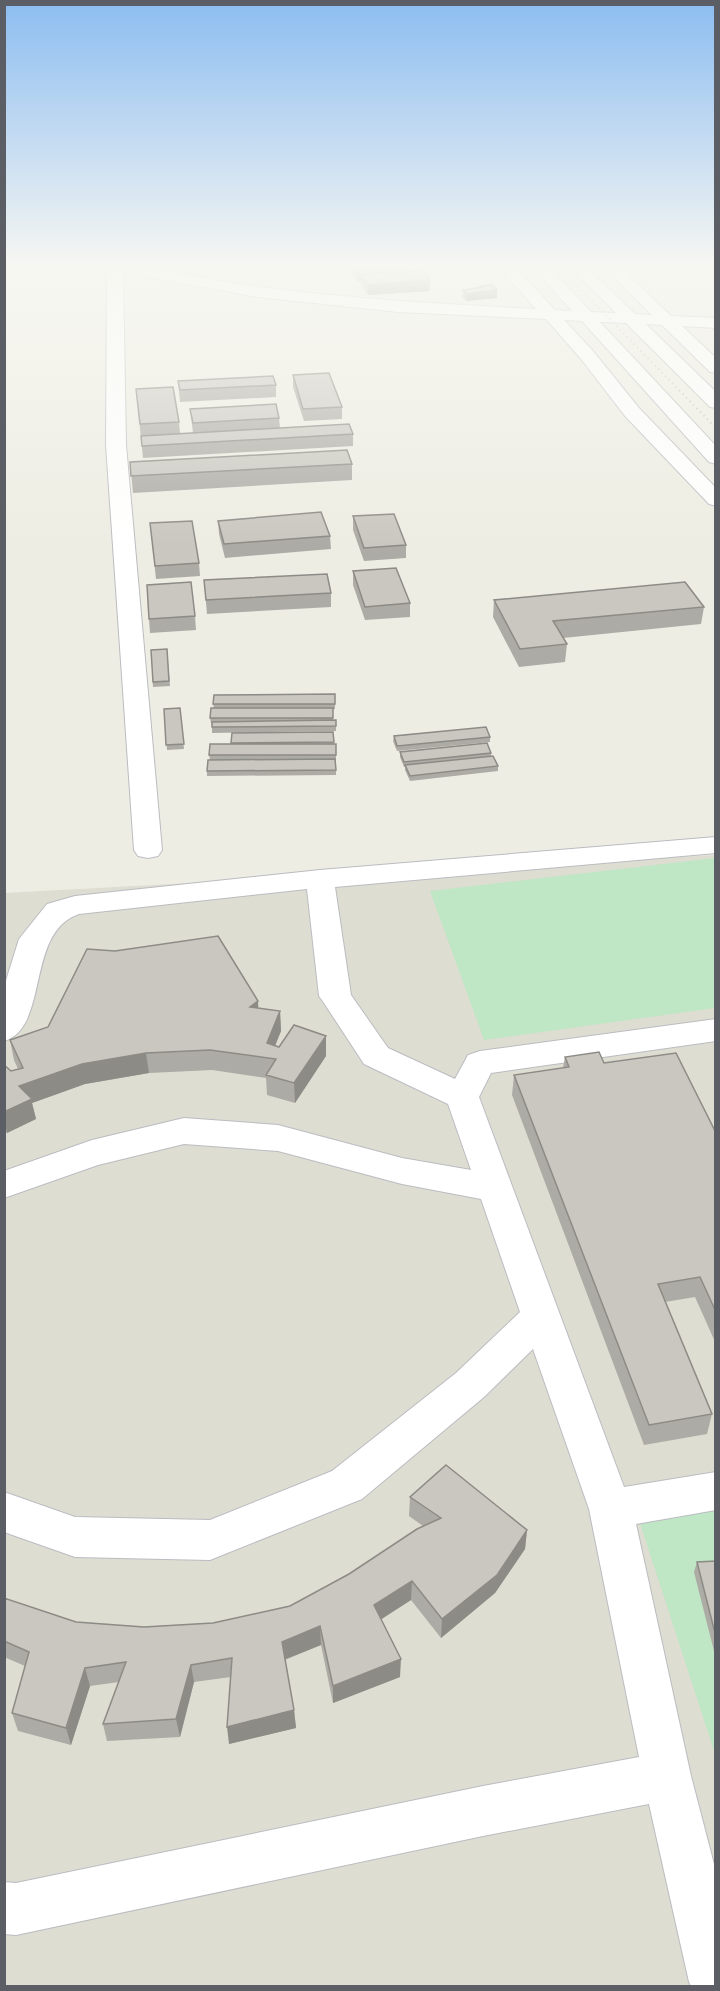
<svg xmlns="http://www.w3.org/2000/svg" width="720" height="1991" font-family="Manrope,sans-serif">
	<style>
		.education { fill: #deddd1 }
		.green { fill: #bfe6c5 }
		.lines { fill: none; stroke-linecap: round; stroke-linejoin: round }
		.minor-casing { stroke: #bbbcc2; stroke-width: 2 }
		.minor { fill: #fff; fill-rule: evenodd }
		.rail { stroke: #b4b5b5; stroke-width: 2; stroke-dasharray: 1 4; stroke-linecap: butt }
		.wall { fill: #adaba5 }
		.shaded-wall { fill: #8d8b86 }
		.building { fill: #c9c7c0; stroke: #8d8b86; stroke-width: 1.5 }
	</style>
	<rect width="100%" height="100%" fill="#eeede3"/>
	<path class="education" d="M715,855V1986H5V893Z"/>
	<path class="green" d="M715,858V1008L484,1040L430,891Z
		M715,1508V1754L639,1520Z"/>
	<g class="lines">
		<g class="minor-casing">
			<path id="minor" d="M103,265C156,265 207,281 260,287C352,299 444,304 536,309L497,265H513L555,310L572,311L531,265H547L591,312L616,313L568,265H584L635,314L652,315L601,265H618L671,316L716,318V328L682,326L716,358V373L710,372L662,325L646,324L716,392V408L710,407L626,323L600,322L716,446V464L709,462L582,321L564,320L593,351L639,408L716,488V506L709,504L625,416L581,359L546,319L398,312L258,297L123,272L126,445L162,850L158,856L148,858L138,856L134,850L106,445L107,269Z
				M716,837V853L335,887L351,995L388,1048L455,1079L468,1055L480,1051L716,1019V1041L491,1073L479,1097L624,1487L716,1472V1510L636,1524L691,1776L716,1872V1986H691L689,1982L649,1804L483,1836L16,1935L4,1934V1882L16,1883L483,1786L639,1757L589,1509L533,1349L484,1397L362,1499L210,1560L75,1557L4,1532V1492L75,1517L210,1520L332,1471L456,1373L520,1312L481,1199L402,1184L278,1151L184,1144L98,1165L4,1198V1171L92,1140L184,1118L278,1125L402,1158L471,1170L448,1104L364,1064L324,1003L319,996L307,889L79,914C25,932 50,1028 4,1041V987L19,939L47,904L75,896L320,870Z"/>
		</g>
		<use href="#minor" class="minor"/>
		<path class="rail" d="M557,265L716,428"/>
	</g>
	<path class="wall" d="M349,265H405L409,271L430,280L429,291L368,295L361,285V281H357L350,271Z
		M481,286L497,290V298L466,301L462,297L463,290L481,287Z
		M293,375L342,407V419L304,421L293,387Z
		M178,381L276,385V397L180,402Z
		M136,389L179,422L180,434L193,433L190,409L279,418L280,428L353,434V446L143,458Z
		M130,462L352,464V480L133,493Z
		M353,516L406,545V558L364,561L353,530Z
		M218,521L330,536L331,549L225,558L219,534Z
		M150,523L199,563L200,576L156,579Z
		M353,571L410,603V617L365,620L353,585Z
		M204,580L331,593V607L207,614Z
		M494,600L704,607L701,624L563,638L567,644L565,662L519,667L493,617Z
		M195,616L196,630L150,633L149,619Z
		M167,649L170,686L153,687L151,650Z
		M335,694V709H333V720H336V731L212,733V723H211L210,718L214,708L213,704Z
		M180,708L184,749L167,750L164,709Z
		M333,732L334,744H336V775L207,776V771L210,760L209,755L231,744L232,733Z
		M394,736L490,737V742L397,751L393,741Z
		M400,752L491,753V756L498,766V771L410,781L405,770V767H404L400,757Z
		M258,1008L280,1011L281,1031L275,1046L326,1056L295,1103L267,1095L266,1078L212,1070L149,1073L85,1084L32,1103L36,1119L7,1133L4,1130V1065L11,1071L18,1069L14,1060L10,1040Z
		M565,1057L604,1063L716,1133V1344L695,1297L665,1302L712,1414L707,1434L644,1445L512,1095L514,1075L563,1068Z
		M410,1497L527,1530L525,1549L495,1593L441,1638L411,1600L381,1619L400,1677L333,1703L321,1645L285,1660L294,1710L296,1728L229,1744L231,1677L194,1682L180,1737L107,1741L103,1724L119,1682L90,1686L71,1745L18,1731L12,1713L25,1666L4,1657V1598L76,1622L144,1627L213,1623L290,1606L349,1574L423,1526L409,1516Z
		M716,1561V1659L694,1572L697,1562Z"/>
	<path class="shaded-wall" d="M409,270V277L361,275V281H357V274Z
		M430,280L429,291L368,295V285Z
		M497,290V298L466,301L467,294Z
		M258,1001L259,1021L250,1007Z
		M280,1011L281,1031L270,1058L267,1043Z
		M326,1036V1056L295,1103L294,1083Z
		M146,1053L149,1073L85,1084L32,1103L36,1119L7,1133L4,1120V1112L19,1086L82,1064Z
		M527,1530L525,1549L495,1593L441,1638L442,1619Z
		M412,1581L411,1600L374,1624V1605Z
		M320,1626L321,1645L283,1660L282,1642Z
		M401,1659L400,1677L333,1703V1686Z
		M191,1665L194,1682L180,1737L176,1719Z
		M85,1668L90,1686L71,1745L66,1728Z
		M294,1710L296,1728L229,1744L227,1727Z"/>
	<path class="building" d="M350,265H405L409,270L357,274Z
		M422,270L430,280L368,285L361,275Z
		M492,285L497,290L467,294L463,290L483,287L481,286Z
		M329,373L342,407L303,409L293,375Z
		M273,376L276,385L180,390L178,381Z
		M173,387L179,422L140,424L136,389Z
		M276,404L279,418L193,423L190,409Z
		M349,424L353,434L142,446L141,436Z
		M347,450L352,464L131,476L130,462Z
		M321,512L330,536L224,544L218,521Z
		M394,514L406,545L364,548L353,516Z
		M192,521L199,563L155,566L150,523Z
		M396,568L410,603L365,607L353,571Z
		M327,574L331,593L206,600L204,580Z
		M191,582L195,616L149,619L147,585Z
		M685,582L704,607L553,621L567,644L520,649L494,600Z
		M167,649L169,681L153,682L151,650Z
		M335,694V704H213L214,695Z
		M180,708L184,744L166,745L164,709Z
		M211,708H333V718H210Z
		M336,720V726L212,727V722Z
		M486,727L490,737L397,746L394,736Z
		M333,732L334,742L231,743L232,733Z
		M487,743L491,753L404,762L400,752Z
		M210,744H336V755H209Z
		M493,756L498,766L410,776L405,765Z
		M335,759L336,770L207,771L208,760Z
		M218,936L258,1001L250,1007L280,1011L267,1043L279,1047L294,1025L326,1036L294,1083L266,1075L276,1059L210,1050L146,1053L82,1064L19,1086L32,1099L4,1112V1065L11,1071L23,1068L10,1040L48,1027L87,949L115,951Z
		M599,1052L604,1063L676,1053L716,1133V1312L700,1277L658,1284L712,1414L649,1425L514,1075L569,1067L565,1057Z
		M446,1465L527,1530L497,1575L442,1619L412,1581L374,1605L401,1659L333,1686L320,1626L282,1642L294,1710L227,1727L232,1658L191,1665L176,1719L103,1724L126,1662L85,1668L66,1728L12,1713L29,1652L4,1641V1598L76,1622L144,1627L213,1623L290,1606L349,1574L417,1529L441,1518L410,1497Z
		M716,1561V1637L697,1562Z"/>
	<linearGradient id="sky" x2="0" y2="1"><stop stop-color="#8cbdf1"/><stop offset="0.49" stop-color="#f7f7f2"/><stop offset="1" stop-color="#f7f7f2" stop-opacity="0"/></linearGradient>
	<rect width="720" height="544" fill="url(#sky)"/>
	<rect width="720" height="1991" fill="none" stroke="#5b5e64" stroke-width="12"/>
</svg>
